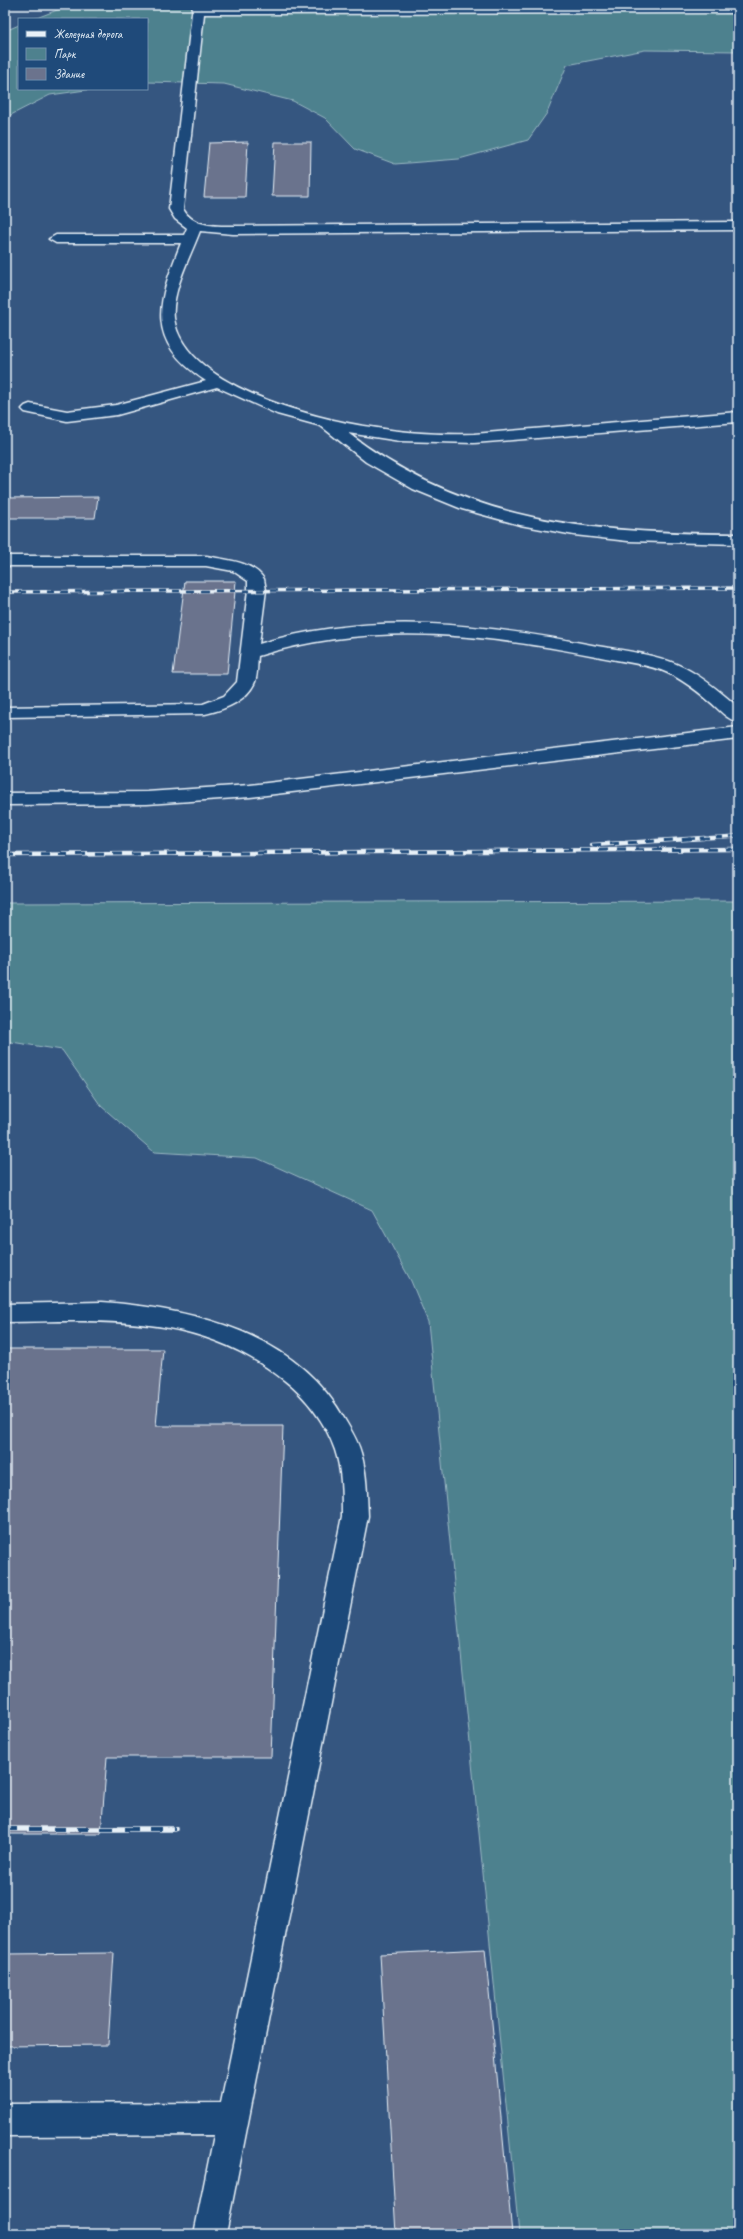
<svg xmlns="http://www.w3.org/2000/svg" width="743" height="2239" font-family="Caveat,sans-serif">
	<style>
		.built { fill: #365680 }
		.green { fill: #4e818e; stroke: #9bb9c3 }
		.building { fill: #6b738d; stroke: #e8f1f8 }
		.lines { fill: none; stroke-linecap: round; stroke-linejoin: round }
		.lane-casing { stroke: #e8f1f8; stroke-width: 3 }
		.lane { fill: #1f4a7a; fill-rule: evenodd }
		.rail-far2-casing { stroke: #e8f1f8; stroke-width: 3.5 }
		.rail-far1-casing { stroke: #e8f1f8; stroke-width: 4.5 }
		.rail-casing { stroke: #e8f1f8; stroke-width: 5.5 }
		.rail-far2 { stroke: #1f4a7a; stroke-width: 2.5; stroke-dasharray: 7; stroke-linecap: butt }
		.rail-far1 { stroke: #1f4a7a; stroke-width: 3; stroke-dasharray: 9; stroke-linecap: butt }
		.rail { stroke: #1f4a7a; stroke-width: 4; stroke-dasharray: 12; stroke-linecap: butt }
	</style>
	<rect width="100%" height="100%" fill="#1f4a7a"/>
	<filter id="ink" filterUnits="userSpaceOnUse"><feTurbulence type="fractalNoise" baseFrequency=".025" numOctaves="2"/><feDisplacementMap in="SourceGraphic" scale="8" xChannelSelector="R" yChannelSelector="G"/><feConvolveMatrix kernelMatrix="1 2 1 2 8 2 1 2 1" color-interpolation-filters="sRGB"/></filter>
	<g filter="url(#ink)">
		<path class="built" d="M5,5H70L34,19H19V25L5,31Z
			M645,50L738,51V901L5,903V118L50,95L93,89H147V82L224,84L293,101L325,118L355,149L395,164L459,159L528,140L547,113L567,65Z
			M5,1041L62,1050L101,1106L154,1152L257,1158L372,1210L411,1281L428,1322L519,2234H5Z"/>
		<path class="green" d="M70,5H738V51L645,50L567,65L547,113L528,140L459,159L395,164L355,149L325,118L293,101L224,84L147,82V19H34Z
			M19,25V89H93L50,95L5,118V31Z
			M738,901V2234H519L428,1322L411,1281L372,1210L257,1158L154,1152L101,1106L62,1050L5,1041V903Z"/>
		<path class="building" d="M248,142L245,197H204L209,143Z
			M275,142H311L310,196H272Z
			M98,497L95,518H5V498Z
			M185,581H236L227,674H173Z
			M5,1349H163L156,1426H283L271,1757H107L101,1834H5Z
			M485,1949L512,2234H396L380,1954Z
			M114,1953L108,2045L5,2046V1954Z"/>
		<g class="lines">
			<g class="lane-casing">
				<path id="lane" d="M193,5H205V7L738,5V13L204,14L183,209C193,227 215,226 233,226L738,222V230L233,234L200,231C191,255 171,292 174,318C183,386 315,419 371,427C405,433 439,435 474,434L738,412V422L474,443L400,441L348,433C467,524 593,533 738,534V544L628,541L574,535L520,525L462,509L413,489L366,462L321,426L277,414L217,387L117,415L67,421L25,412L22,409L25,406L30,404L67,411L116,405L206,381C143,340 158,302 181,243H56L49,239L56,235H184L187,228L175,219L169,209Z
					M5,556H206C226,560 252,561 264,579L266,590L259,644C371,610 485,624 597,646C626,651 658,654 685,668C704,678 722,693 738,707V722C727,720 718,708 709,701C695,689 679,677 661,670C640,663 618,661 596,656C483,634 370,621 258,656C257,664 258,677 254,684C245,702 223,710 205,714L5,717V707L203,704L224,696L237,682L248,590V581L233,571L206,566H5Z
					M738,727V739L250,797L147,804L5,805V793L147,792L250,785Z
					M102,1302C194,1309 297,1333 345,1420C351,1430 358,1441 361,1453C367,1473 367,1495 368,1516L226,2234H194L214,2135L5,2136V2104L221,2103L342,1516C342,1494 342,1471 335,1450C326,1423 306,1397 284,1380C199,1312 106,1321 5,1322V1304Z"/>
			</g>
			<use href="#lane" class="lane"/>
			<g class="rail-far2-casing">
				<path id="rail-far2" d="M5,592L738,588
					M688,839L738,836"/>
			</g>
			<g class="rail-far1-casing">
				<path id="rail-far1" d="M592,845L704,838
					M5,855L738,849"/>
			</g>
			<g class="rail-casing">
				<path id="rail" d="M5,1829H175"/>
			</g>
			<use href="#rail-far2" class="rail-far2"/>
			<use href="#rail-far1" class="rail-far1"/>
			<use href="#rail" class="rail"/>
		</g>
	</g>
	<rect width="743" height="2239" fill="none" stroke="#1f4a7a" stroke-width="20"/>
	<rect x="10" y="10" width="723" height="2219" fill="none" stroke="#e8f1f8" stroke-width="1.5" filter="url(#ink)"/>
	<rect x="18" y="18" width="130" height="72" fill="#1f4a7a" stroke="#6f8dac"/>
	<rect x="26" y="31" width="20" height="6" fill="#e8f1f8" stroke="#6f8dac"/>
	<text x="54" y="38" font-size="12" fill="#e8f1f8">Железная дорога</text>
	<rect x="26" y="48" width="20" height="12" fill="#4e818e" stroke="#6f8dac"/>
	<text x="54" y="58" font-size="12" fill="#e8f1f8">Парк</text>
	<rect x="26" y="68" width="20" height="12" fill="#6b738d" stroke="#6f8dac"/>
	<text x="54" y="78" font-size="12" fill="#e8f1f8">Здание</text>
</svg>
